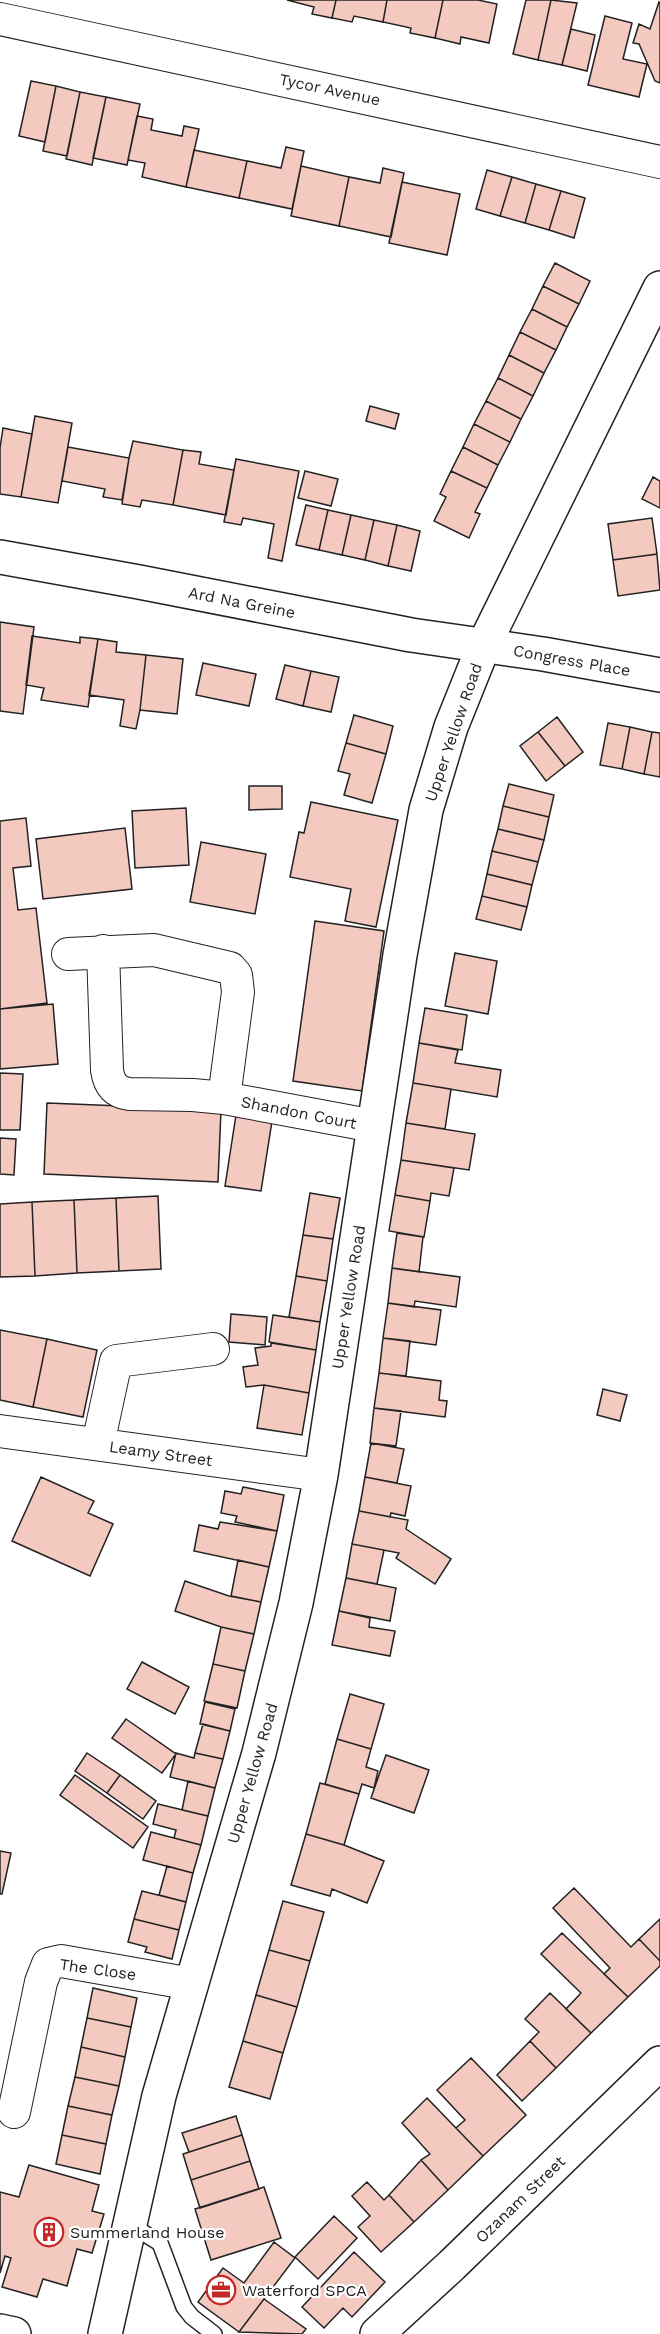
<svg xmlns="http://www.w3.org/2000/svg" width="660" height="2334" font-family="'Work Sans',sans-serif">
	<style>
		.building { fill: #f3c9c0; stroke: #222; stroke-width: 1.5 }
		.lines { fill: none; stroke-linecap: round; stroke-linejoin: round }
		.service-casing { stroke: #222; stroke-width: 18 }
		.minor-casing { stroke: #222; stroke-width: 34 }
		.tertiary-casing { stroke: #222; stroke-width: 36 }
		.secondary-casing { stroke: #222; stroke-width: 36 }
		.service { stroke: #fff; stroke-width: 15 }
		.minor { stroke: #fff; stroke-width: 32 }
		.tertiary { stroke: #fff; stroke-width: 33 }
		.secondary { stroke: #fff; stroke-width: 33 }
		.labels { text-anchor: middle; stroke-width: 4.5; stroke-linejoin: round; paint-order: stroke }
		.street-label { font-size: 16px; fill: #222; stroke: #fff }
		.poi-label { font-size: 16px; fill: #222; stroke: #fff; text-anchor: start }
	</style>
	<rect width="100%" height="100%" fill="#fff"/>
	<path class="building" d="M287,0H336L332,18L312,14L314,7Z
		M336,0H387L383,22L354,16L352,22L332,18Z
		M387,0H443L435,38L410,33L411,28L383,22Z
		M443,0H478L497,4L489,43L461,37L460,44L435,38Z
		M526,0H551L538,60L513,54Z
		M551,0L577,3L562,65L538,60Z
		M659,2L660,3V83L655,81L639,44L633,43L639,24L650,29Z
		M605,16L632,23L623,59L647,64L639,97L588,85Z
		M571,29L595,35L587,71L562,65Z
		M31,81L56,86L45,142L19,136Z
		M56,86L80,92L67,156L43,151Z
		M80,92L106,97L92,165L66,159Z
		M106,97L140,104L127,165L93,158Z
		M137,116L153,119L151,130L182,136L184,126L199,129L186,187L142,177L145,163L128,160Z
		M286,147L304,151L292,209L239,198L247,161L281,168Z
		M194,150L247,161L239,198L186,187Z
		M301,166L349,177L339,226L291,216Z
		M383,168L404,173L391,237L339,226L349,177L380,183Z
		M487,170L512,177L500,216L476,209Z
		M512,177L536,184L525,223L500,216Z
		M402,182L460,194L447,255L389,243Z
		M536,184L561,191L549,230L525,223Z
		M561,191L585,198L574,238L549,230Z
		M555,263L590,281L579,304L543,286Z
		M543,286L579,304L567,327L532,309Z
		M532,309L567,327L556,350L520,332Z
		M520,332L556,350L544,373L509,355Z
		M509,355L544,373L533,396L498,378Z
		M498,378L533,396L521,419L486,401Z
		M486,401L521,419L510,442L474,424Z
		M370,406L399,414L395,429L366,421Z
		M35,416L72,423L58,503L21,497Z
		M474,424L510,442L498,465L463,447Z
		M3,428L32,434L21,497L0,494V448Z
		M133,441L183,450L173,505L142,500L140,507L122,504L129,458Z
		M68,447L129,458L122,500L103,497L105,489L62,481Z
		M463,447L498,465L487,488L451,471Z
		M183,450L201,452L199,464L234,470L226,515L173,505Z
		M236,459L299,471L282,561L268,558L274,524L243,518L241,525L224,522Z
		M305,471L338,479L331,506L298,498Z
		M451,471L487,488L475,512L480,514L469,538L434,521L446,497L440,494Z
		M653,477L660,481V508L642,499Z
		M306,505L328,510L319,550L296,545Z
		M328,510L351,515L342,555L319,550Z
		M351,515L374,520L365,560L342,555Z
		M652,518L657,554L613,560L608,524Z
		M374,520L397,525L388,566L365,560Z
		M397,525L420,531L411,571L388,566Z
		M657,554L660,590L618,596L613,560Z
		M0,622L34,627L23,714L0,711Z
		M32,636L80,643V637L98,639L88,707L41,700L44,688L26,685Z
		M98,639L117,642L116,652L146,655L140,710L136,729L120,726L124,700L89,695Z
		M146,655L183,659L177,714L140,710Z
		M203,663L256,674L249,706L196,695Z
		M285,665L311,671L303,706L276,699Z
		M311,671L339,677L331,712L303,706Z
		M354,715L393,726L386,754L346,743Z
		M557,717L583,752L565,766L538,732Z
		M608,723L630,727L622,769L600,765Z
		M630,727L652,732L644,774L622,769Z
		M538,732L565,766L546,781L520,746Z
		M652,732L660,733V777L644,774Z
		M346,743L386,754L372,803L344,795L350,774L338,771Z
		M509,784L554,795L549,817L503,806Z
		M249,786H282V809L249,810Z
		M311,802L398,820L376,927L345,921L351,889L290,877L299,832L304,833Z
		M503,806L549,817L544,840L498,829Z
		M186,808L189,865L135,868L132,811Z
		M26,818L31,866L13,868L18,910L36,908L47,1003L0,1009V821Z
		M125,828L132,889L43,899L36,839Z
		M498,829L544,840L538,862L492,851Z
		M201,842L266,854L255,914L190,902Z
		M492,851L538,862L532,885L487,874Z
		M487,874L532,885L527,907L482,896Z
		M482,896L527,907L521,930L476,919Z
		M315,921L384,931L362,1091L293,1081Z
		M455,953L497,961L488,1014L445,1006Z
		M53,1004L58,1064L0,1069V1009Z
		M425,1008L467,1015L462,1050L419,1043Z
		M419,1043L458,1050L455,1063L501,1070L497,1097L413,1083Z
		M0,1073L23,1074L20,1130H0Z
		M413,1083L451,1089L445,1129L406,1123Z
		M47,1103L221,1110L218,1182L44,1174Z
		M236,1115L272,1121L261,1191L225,1186Z
		M406,1123L475,1134L469,1170L401,1160Z
		M0,1138L16,1139L14,1175L0,1174Z
		M401,1160L454,1168L449,1196L431,1193L430,1201L395,1195Z
		M310,1193L340,1198L333,1239L303,1235Z
		M395,1195L430,1201L424,1237L389,1231Z
		M158,1196L161,1269L119,1271L116,1198Z
		M116,1198L119,1271L77,1273L74,1200Z
		M74,1200L77,1273L35,1276L32,1202Z
		M32,1202L35,1276L0,1277V1204Z
		M397,1233L423,1237L419,1272L392,1268Z
		M303,1235L333,1239L327,1281L296,1276Z
		M392,1268L460,1277L456,1307L415,1301L414,1307L388,1303Z
		M296,1276L327,1281L320,1322L289,1317Z
		M388,1303L441,1310L436,1345L383,1338Z
		M231,1314L267,1317L265,1345L229,1342Z
		M273,1315L320,1322L316,1350L269,1342Z
		M0,1330L47,1339L33,1407L0,1400Z
		M383,1338L410,1341L406,1376L379,1373Z
		M47,1339L97,1350L83,1417L33,1407Z
		M271,1343L316,1350L309,1393L264,1385L246,1387L243,1367L258,1365L255,1348L271,1346Z
		M379,1373L441,1381L439,1400L447,1401L445,1417L374,1408Z
		M264,1385L309,1393L302,1435L257,1428Z
		M603,1389L627,1395L620,1421L597,1415Z
		M374,1408L401,1411L396,1446L370,1443Z
		M371,1443L404,1449L397,1483L365,1477Z
		M41,1477L94,1501L88,1513L113,1524L90,1576L12,1541Z
		M365,1477L411,1486L405,1516L391,1513L390,1517L359,1511Z
		M243,1487L284,1495L277,1531L235,1522L237,1516L221,1513L225,1491L241,1494Z
		M359,1511L408,1520L406,1529L451,1559L435,1584L396,1558L399,1553L352,1544Z
		M220,1522L277,1531L269,1567L194,1551L199,1525L218,1529Z
		M352,1544L384,1550L377,1584L346,1578Z
		M238,1560L269,1567L261,1602L231,1596Z
		M346,1578L396,1588L390,1621L339,1611Z
		M185,1581L229,1596L261,1602L254,1634L221,1627L175,1611Z
		M339,1611L370,1618L369,1627L395,1631L390,1656L332,1645Z
		M221,1627L254,1634L245,1671L213,1664Z
		M142,1662L189,1687L175,1714L127,1689Z
		M213,1664L245,1671L237,1708L204,1701Z
		M350,1694L384,1704L371,1749L337,1739Z
		M205,1702L235,1709L230,1731L200,1724Z
		M126,1719L176,1754L162,1773L112,1738Z
		M203,1724L230,1731L223,1759L195,1753Z
		M337,1739L371,1749L366,1767L378,1771L374,1788L362,1784L359,1794L325,1784Z
		M87,1753L120,1775L107,1793L75,1771Z
		M176,1753L194,1758L195,1753L223,1759L215,1788L170,1777Z
		M386,1755L429,1770L414,1813L371,1798Z
		M75,1775L148,1827L133,1848L60,1795Z
		M120,1775L156,1801L143,1819L107,1793Z
		M188,1781L215,1788L208,1816L182,1810Z
		M320,1783L359,1794L344,1845L306,1834Z
		M158,1804L208,1816L201,1845L174,1838L176,1830L153,1824Z
		M151,1832L201,1845L193,1873L143,1860Z
		M306,1834L344,1845L384,1861L367,1903L332,1889L330,1896L291,1885Z
		M0,1851L11,1853L2,1894H0Z
		M167,1866L193,1873L186,1902L159,1895Z
		M574,1888L631,1947L639,1939L660,1961V1966L628,1997L604,1974L610,1968L553,1908Z
		M142,1891L186,1902L179,1930L134,1919Z
		M283,1901L324,1912L310,1961L269,1950Z
		M134,1919L179,1930L172,1959L145,1952L147,1947L128,1942Z
		M660,1919V1961L639,1939Z
		M562,1933L628,1997L591,2033L566,2009L581,1993L541,1954Z
		M269,1950L310,1961L297,2007L256,1995Z
		M93,1988L137,1998L131,2027L87,2018Z
		M550,1993L591,2033L556,2068L530,2041L539,2032L525,2019Z
		M256,1995L297,2007L283,2053L243,2041Z
		M87,2018L131,2027L125,2057L81,2047Z
		M243,2041L283,2053L270,2099L229,2087Z
		M530,2041L556,2068L522,2101L497,2075Z
		M81,2047L125,2057L119,2086L75,2077Z
		M471,2058L526,2115L483,2156L456,2128L465,2120L437,2090Z
		M75,2077L119,2086L112,2115L68,2106Z
		M427,2098L483,2156L448,2190L421,2160L430,2154L402,2123Z
		M68,2106L112,2115L106,2144L62,2135Z
		M236,2116L242,2135L189,2152L182,2133Z
		M62,2135L106,2144L100,2174L56,2164Z
		M242,2135L250,2161L191,2180L183,2154Z
		M421,2160L448,2190L414,2222L389,2195Z
		M250,2161L259,2189L200,2208L191,2180Z
		M29,2165L99,2185L92,2211L104,2214L92,2253L77,2249L67,2286L43,2279L37,2297L2,2287L11,2258L5,2256L0,2273V2192L19,2197Z
		M367,2182L384,2200L389,2195L414,2222L381,2252L358,2227L370,2216L352,2196Z
		M264,2187L281,2238L211,2260L195,2209Z
		M334,2216L357,2238L318,2279L295,2257Z
		M274,2242L295,2258L239,2332L198,2302L223,2268L244,2283Z
		M354,2252L385,2282L352,2317L343,2308L324,2328L302,2307Z
		M264,2299L306,2329L302,2334L239,2332Z"/>
	<g class="lines">
		<g class="service-casing">
			<path id="service" d="M129,2224L160,2243L184,2307L192,2317L214,2334"/>
		</g>
		<g class="minor-casing">
			<path id="minor" d="M0,19L660,162
				M103,951L107,1070C109,1084 115,1092 129,1094L193,1095L224,1098
				M68,954L154,950L230,968L236,975L238,992L224,1098L374,1126
				M0,1431L321,1475
				M98,1444L116,1361L213,1349
				M14,2112L41,1982L48,1964L61,1961L192,1984"/>
		</g>
		<g class="tertiary-casing">
			<path id="tertiary" d="M0,557L139,582L411,635L543,654L660,675
				M105,2334L159,2096L259,1753L296,1603L321,1475L400,955L426,810L451,727L484,645L660,288
				M377,2334L452,2265L660,2063"/>
		</g>
		<g class="secondary-casing">
			<path id="secondary" d="M0,2331L14,2334"/>
		</g>
		<use href="#service" class="service"/>
		<use href="#minor" class="minor"/>
		<use href="#tertiary" class="tertiary"/>
		<use href="#secondary" class="secondary"/>
	</g>
	<defs>
		<g id="building-ring" transform="scale(1.5)"><circle r="9.5" fill="#fff" stroke="#c62828" stroke-width="1.5"/><path d="M-4-6H4V6H1V3H-1V6H-4ZM-2.5-4.3h1.7v1.8h-1.7ZM.8-4.3h1.7v1.8H.8ZM-2.5-1h1.7V.8h-1.7ZM.8-1h1.7V.8H.8Z" fill="#c62828"/></g>
		<g id="office-ring" transform="scale(1.5)"><circle r="9.5" fill="#fff" stroke="#c62828" stroke-width="1.5"/><path d="M-6-3h4V-5.5h4V-3h4V5H-6ZM-1-4.5V-3h2v-1.5ZM-6 0V1H6V0Z" fill="#c62828"/></g>
	</defs>
	<g fill-rule="evenodd">
		<use href="#building-ring" x="49" y="2232"/>
		<use href="#office-ring" x="221" y="2290"/>
	</g>
	<g class="labels">
		<g class="street-label">
			<text transform="translate(330 89) rotate(12)" y="6">Tycor Avenue</text>
			<text transform="translate(242 602) rotate(11)" y="6">Ard Na Greine</text>
			<text transform="translate(572 660) rotate(10)" y="6">Congress Place</text>
			<text transform="translate(453 732) rotate(-71)" y="6">Upper Yellow Road</text>
			<text transform="translate(299 1112) rotate(11)" y="6">Shandon Court</text>
			<text transform="translate(348 1297) rotate(-81)" y="6">Upper Yellow Road</text>
			<text transform="translate(161 1453) rotate(8)" y="6">Leamy Street</text>
			<text transform="translate(252 1773) rotate(-74)" y="6">Upper Yellow Road</text>
			<text transform="translate(98 1969) rotate(8)" y="6">The Close</text>
			<text transform="translate(520 2199) rotate(-44)" y="6">Ozanam Street</text>
		</g>
		<g class="poi-label">
			<text x="70" y="2238">Summerland House</text>
			<text x="242" y="2296">Waterford SPCA</text>
		</g>
	</g>
</svg>
